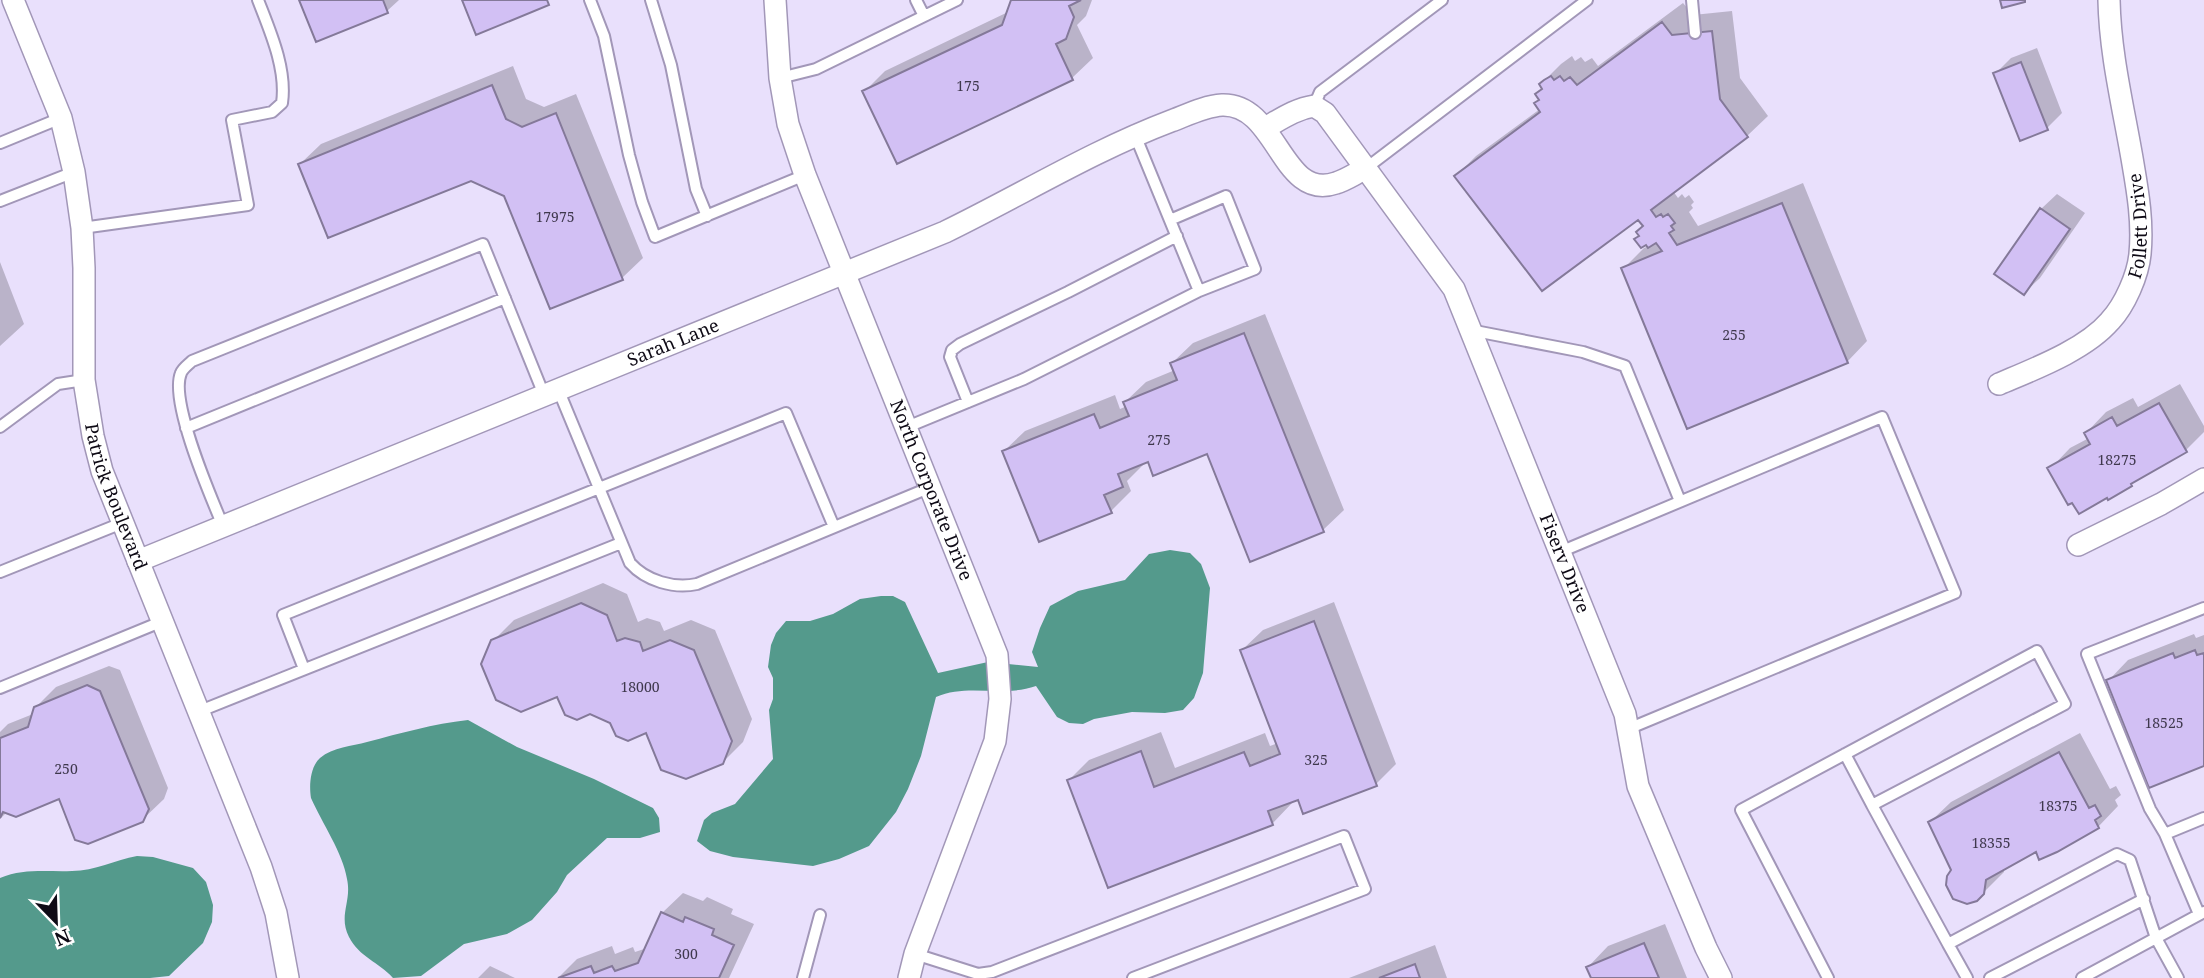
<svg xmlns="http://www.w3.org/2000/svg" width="2204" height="978" font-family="'Noto Serif',serif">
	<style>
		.water { fill: #549a8c }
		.shadow { fill: #0003 }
		.building { fill: #d2c0f4; stroke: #847999; stroke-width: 2 }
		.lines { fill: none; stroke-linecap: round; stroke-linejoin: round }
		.service-casing { stroke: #a297b8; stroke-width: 14 }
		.minor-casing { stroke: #a297b8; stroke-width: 24 }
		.service { stroke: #fff; stroke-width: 10 }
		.minor { stroke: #fff; stroke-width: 21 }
		.labels { text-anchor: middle; stroke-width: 5; stroke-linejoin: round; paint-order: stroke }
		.number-label { font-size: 14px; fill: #3f384d }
		.street-label { font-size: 18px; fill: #0e0a15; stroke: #fff }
	</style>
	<rect width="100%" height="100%" fill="#e9e0fc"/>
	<path class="water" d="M1170,550L1190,553L1201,564L1210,588L1203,673L1194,698L1183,710L1165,713L1132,712L1094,719L1083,724L1069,723L1057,717L1036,686C1002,698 968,683 936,697L921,756L908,789L896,812L869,846L839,859L813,866L733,857L710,851L697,841L704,820L712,813L735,804L773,759L769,710L773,699V678L768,667L771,645L776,633L786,621H810L833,614L860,599L881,596H893L905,602L938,673L988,662L1038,667L1032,652L1040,628L1050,606L1078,591L1125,580L1149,554Z
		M468,720L517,747L594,779L653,808L659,818L660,832L640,838H607L567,875L557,892L532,920L507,934L464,944L421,976L393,978C379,962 359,957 349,937C338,915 352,902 347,879C343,853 322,823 311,798C309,786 310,767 320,758C333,747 352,746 367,742C401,733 433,724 468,720Z
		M137,856L153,857L193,868L206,882L213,905L212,922L203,943L169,976L150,978H0V878C24,868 47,872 72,871C95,871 115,860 137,856Z"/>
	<path class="shadow" d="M301,0H399L387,11Z
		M1013,0H1092L1086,16L1077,25L1093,58L1072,78L898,162L864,92L885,71L1008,12Z
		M1683,3L1693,15L1732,11L1740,78L1768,116L1747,136L1673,191L1678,198L1682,194L1685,198L1689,195L1694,202L1691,205L1693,208L1689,212L1698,226L1803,183L1867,341L1847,362L1623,269L1644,248L1649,246L1641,235L1645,226L1638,217L1456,176L1476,156L1540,109L1543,88L1541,84L1561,64L1572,56L1575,61L1581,57L1585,62L1592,58L1598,66Z
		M2037,48L2062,113L2047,128L1995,74L2011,58Z
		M513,66L526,99L544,107L576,94L643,258L622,278L505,195L471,179L300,164L321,144Z
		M2057,194L2085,213L2040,278L2024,293L2041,209Z
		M0,262L24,324L0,346Z
		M1265,314L1344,510L1323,530L1208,452L1142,463L1143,465L1127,481L1131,491L1111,511L1004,451L1025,431L1115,395L1120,409L1127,406L1125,402L1146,382L1175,370L1172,363L1193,343Z
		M2180,384L2204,426V432L2186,450L2138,478L2131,484L2050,469L2070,448L2089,438L2086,433L2106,412L2133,398L2138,407Z
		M603,583L627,594L638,622L647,618L660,622L664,631L691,620L715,630L752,719L743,742L722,763L647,731L612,721L558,695L493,641L514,620Z
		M1334,602L1396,764L1376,784L1299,797L1291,800L1292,803L1272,824L1069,780L1089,760L1161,732L1175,768L1265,733L1270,746L1278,743L1242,650L1263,630Z
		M2194,634L2196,638L2204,635V765L2108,681L2128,660Z
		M109,666L120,670L168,788L164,799L142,820L60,797L7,812L0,819V732L8,724L33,714L35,708L56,687Z
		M2080,733L2110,789L2116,786L2121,795L2115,800L2118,806L2098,827L2036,850L2004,868V872L1976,900L1962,902L1950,894L1947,880L1953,870L1930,822L1951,802Z
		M683,893L703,901L707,897L733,909L731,914L754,924L729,978H558L577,959L612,946L615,954L633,947L635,952L647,948L662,913Z
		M1665,924L1687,978H1592L1588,967L1608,946Z
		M1435,945L1447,978H1349Z
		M490,966L515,978H478Z"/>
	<path class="building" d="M299,0H383L388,13L316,42Z
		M462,0H547L549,5L476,35Z
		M1011,0H1081L1069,6L1074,17L1066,39L1056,44L1073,80L897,164L862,91L1002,25Z
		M2000,0H2025V2L2002,8Z
		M1662,22L1672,35L1712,31L1720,99L1748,137L1651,210L1656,217L1661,214L1663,217L1668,214L1675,223L1671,226L1674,230L1669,233L1677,245L1782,203L1848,363L1687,429L1621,268L1662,251L1656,243L1648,248L1646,245L1641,248L1634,239L1639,236L1636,232L1643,226L1638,220L1542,291L1454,176L1540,112L1534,103L1539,100L1535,94L1542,89L1539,84L1544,80L1551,76L1554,80L1560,76L1564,81L1570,77L1577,85Z
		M2021,62L2048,130L2020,141L1993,73Z
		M492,85L506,119L522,127L556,113L623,280L550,309L504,196L471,181L328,238L298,164Z
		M2040,208L2070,229L2024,295L1994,274Z
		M1244,333L1324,532L1250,562L1207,454L1153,476L1148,462L1118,474L1123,487L1104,495L1112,513L1039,542L1002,451L1094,414L1100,428L1129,416L1123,402L1177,380L1170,363Z
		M2159,403L2187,452L2131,484L2132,486L2108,500L2107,498L2079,514L2072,503L2068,505L2047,468L2090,444L2084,433L2112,417L2117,426Z
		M581,603L607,615L617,641L625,638L640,642L643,651L670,640L694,650L732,741L723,764L686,779L661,770L646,733L628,741L616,736L610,723L590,714L577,720L565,715L557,697L521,712L496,700L481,664L491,640Z
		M1314,621L1377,786L1303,814L1298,800L1268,811L1273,825L1108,888L1067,780L1141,751L1154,787L1244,752L1250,766L1280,754L1240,650Z
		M2195,650L2197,655L2204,653V766L2149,788L2106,680L2173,653L2175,658Z
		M87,685L100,691L149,809L143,822L88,844L75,840L59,799L16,817L3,812L0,818V738L28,727L34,707Z
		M2059,752L2089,808L2095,805L2101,816L2095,820L2099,828L2057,852L2039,860L2036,852L1986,880L1984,894L1977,901L1967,904L1953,899L1946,885L1947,876L1951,870L1928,822Z
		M661,912L683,922L685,917L714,929L712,935L734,945L719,978H558L591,966L594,973L612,966L615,971L638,963Z
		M1644,943L1659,978H1591L1586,967Z
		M1415,964L1420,978H1379Z"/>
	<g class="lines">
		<g class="service-casing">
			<path id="service" d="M590,0L604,36L629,155L642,202L655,237L805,175
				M651,0L671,65L696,189L707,216
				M916,0L924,16
				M1692,0L1695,33
				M780,78L816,69L957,0
				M1314,106L1320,92L1442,0
				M1135,135L1199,291
				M0,143L61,118
				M1365,169L1587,0
				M0,201L74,172
				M82,228L248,205L232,120L272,112L282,103C287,69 270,31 258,0
				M1470,330L1583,352L1625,366L1680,501
				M558,389L630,563C646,581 674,589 697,584L931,487
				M968,402L950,357L952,350L960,344L1068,292L1177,236
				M0,427L58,384L84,380
				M907,427L1024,379L1199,291L1255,269L1226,196L1170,220
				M186,428L505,298
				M223,526C211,497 169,401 181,373C183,368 188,365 192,361L483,244L544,395
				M1560,552L1882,417L1955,593L1628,729
				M0,572L122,523
				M304,669L283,615L786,413L834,527
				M0,688L163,621
				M200,711L621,543
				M1845,754L1872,805
				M2165,834L2204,818
				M2199,914L2165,834L2150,809L2087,654L2204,608
				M1948,944L1967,978
				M915,954L978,974L992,972L1344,836L1365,889L1133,978
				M803,978L820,915
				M1828,978L1741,810L2037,651L2065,704L1872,805L1948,944L2117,854L2130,860L2156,938L2178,978
				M1990,978L2144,899
				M2082,978L2204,912"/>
		</g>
		<g class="minor-casing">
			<g id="minor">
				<path id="s1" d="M13,0L61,118L74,172L82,228L84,268V380L93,436L102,471L261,867L276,913L288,978"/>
				<path id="s2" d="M775,0L780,78L788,124L805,175L997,655L1000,699L995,741L915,954L909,978"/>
				<path id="s3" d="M1265,128C1281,119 1295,109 1314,106L1325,113L1454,289L1625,714L1638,786L1706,948L1721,978"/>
				<path id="s4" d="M1999,384C2034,369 2085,350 2110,321C2125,305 2138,275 2140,254C2143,223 2138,193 2133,164C2124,110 2110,55 2109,0"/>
				<path d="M2078,545L2161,504L2204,479"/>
				<path id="s5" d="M138,561L945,232C1021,195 1092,151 1171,121C1187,115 1205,106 1222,105C1278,103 1281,202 1336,183C1346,180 1356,173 1365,169"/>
			</g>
		</g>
		<use href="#service" class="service"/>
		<use href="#minor" class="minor"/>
	</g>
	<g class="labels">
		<g class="number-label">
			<text x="968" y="91">175</text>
			<text x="555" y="222">17975</text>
			<text x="1734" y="340">255</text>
			<text x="1159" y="445">275</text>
			<text x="2117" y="465">18275</text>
			<text x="640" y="692">18000</text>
			<text x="2164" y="728">18525</text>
			<text x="1316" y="765">325</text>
			<text x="66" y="774">250</text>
			<text x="2058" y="811">18375</text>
			<text x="1991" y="848">18355</text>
			<text x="686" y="959">300</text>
		</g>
		<g class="street-label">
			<text dy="6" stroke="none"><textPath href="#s4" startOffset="231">Follett Drive</textPath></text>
			<text dy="6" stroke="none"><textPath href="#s5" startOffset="578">Sarah Lane</textPath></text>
			<text dy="6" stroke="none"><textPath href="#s2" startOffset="518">North Corporate Drive</textPath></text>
			<text dy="6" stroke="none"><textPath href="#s1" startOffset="513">Patrick Boulevard</textPath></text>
			<text dy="6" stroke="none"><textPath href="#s3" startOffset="581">Fiserv Drive</textPath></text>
		</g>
	</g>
	<g transform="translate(56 922) rotate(157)" stroke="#ffffff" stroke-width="5" paint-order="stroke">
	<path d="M0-5L12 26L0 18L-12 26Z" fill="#0e0a15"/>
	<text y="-10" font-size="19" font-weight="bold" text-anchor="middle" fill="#0e0a15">N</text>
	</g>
</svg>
